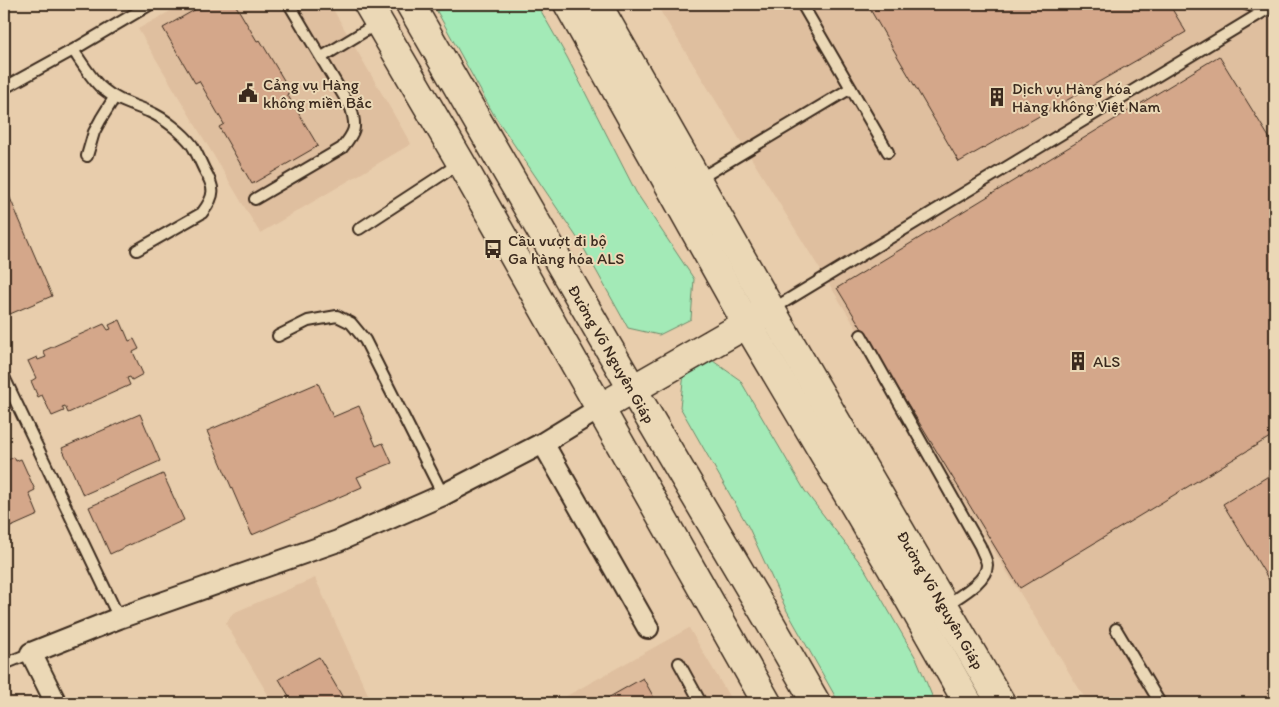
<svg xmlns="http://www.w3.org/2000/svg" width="1279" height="707" font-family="Itim,sans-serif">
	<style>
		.built { fill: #dfbf9f }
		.green { fill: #a3eab7; stroke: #6f8a6a }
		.building { fill: #d4a78a; stroke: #3b2a1e }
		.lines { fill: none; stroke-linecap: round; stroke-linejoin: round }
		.lane-casing { stroke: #3b2a1e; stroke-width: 14 }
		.street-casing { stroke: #3b2a1e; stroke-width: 24 }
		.secondary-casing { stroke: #3b2a1e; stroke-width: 31 }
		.highway-casing { stroke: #3b2a1e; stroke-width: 31 }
		.lane { stroke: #ebd8b6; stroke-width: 10 }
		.street { stroke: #ebd8b6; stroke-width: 20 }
		.secondary { stroke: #ebd8b6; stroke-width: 28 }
		.highway { stroke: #ebd8b6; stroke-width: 28 }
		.labels { text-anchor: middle; stroke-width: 4; stroke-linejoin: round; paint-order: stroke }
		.poi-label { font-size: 16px; fill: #3b2a1e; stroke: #ebd8b6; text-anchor: start }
		.street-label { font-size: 16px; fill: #3b2a1e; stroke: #ebd8b6 }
	</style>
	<rect width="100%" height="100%" fill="#e8cdac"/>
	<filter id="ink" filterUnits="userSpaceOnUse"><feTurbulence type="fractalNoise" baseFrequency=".02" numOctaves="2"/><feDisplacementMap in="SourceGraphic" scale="10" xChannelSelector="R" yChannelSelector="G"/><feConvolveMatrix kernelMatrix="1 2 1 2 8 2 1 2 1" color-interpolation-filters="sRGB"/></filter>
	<g filter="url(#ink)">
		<path class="built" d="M183,4H330L411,144L260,233L138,29Z
			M656,4H1275V703H1088Z
			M315,578L372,703H273L226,624L233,613Z
			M689,628L733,703H554Z"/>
		<path class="green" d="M433,4H537L567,57L636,192L694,279L691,319L659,335L628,328L582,245L494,115Z
			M713,361L740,380L805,491L864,568L917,660L935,703H839L787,611L749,528L680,407L684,374Z"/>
		<path class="building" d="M205,4H235L257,41L260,40L291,92L287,94L318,146L252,184L219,127L224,124L199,81L195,83L163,28Z
			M867,4H1169L1186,32L959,162Z
			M1219,56L1275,147V434L1020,588L837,288Z
			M4,184L52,296L10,314L4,298Z
			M120,320L129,341L134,339L139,349L133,352L143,374L132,380L130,377L127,378L130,385L68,413L65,406L62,407L64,411L52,416L42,395L38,397L31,381L36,378L28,361L37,357L38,360L46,357L43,351L104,324L108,330L111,329L109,325Z
			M318,383L333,417L359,406L376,446L383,443L392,463L357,477L362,487L252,535L207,431Z
			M140,414L160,461L83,495L62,448Z
			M14,457L16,461L21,459L35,490L29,493L38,515L4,530V462Z
			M1275,472V590L1223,504Z
			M163,474L184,520L110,554L89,507Z
			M319,657L346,703H293L279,679Z
			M643,678L657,703H599Z"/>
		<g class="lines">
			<g class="lane-casing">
				<path id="lane" d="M802,4L888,152
					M1246,4L1266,10L1275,9
					M73,50C80,60 94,83 103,89C117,101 134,105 150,112C164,118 184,134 192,145C197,153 200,161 204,169C215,188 216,195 202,213L137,250
					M322,57L378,23
					M4,88L73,50L151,4
					M87,156L94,132L101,119L114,98
					M699,179L851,88
					M255,199L342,148C355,132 357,128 351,108L289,4
					M359,229L460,163
					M771,310L1266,10
					M861,335L980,546C982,552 987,560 987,565C987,582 957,597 945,606
					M278,336L308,321L337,316L351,323L365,340L443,495
					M4,377L119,618
					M1116,629L1160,703
					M679,663L701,703
					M4,664L31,653"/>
			</g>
			<g class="street-casing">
				<path id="street" d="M543,443L648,628
					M56,703L31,653L119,618L338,541L443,495L543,443L600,408"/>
			</g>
			<g class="secondary-casing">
				<path id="secondary" d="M368,4L461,163L767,703
					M597,4L771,310L1001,703"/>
			</g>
			<g class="highway-casing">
				<path id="highway" d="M410,4L633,390L772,626L816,703
					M568,4L747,324L891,567L968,703
					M600,408L771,310"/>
			</g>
			<use href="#lane" class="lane"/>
			<use href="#street" class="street"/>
			<use href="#secondary" class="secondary"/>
			<use href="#highway" class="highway"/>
		</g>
	</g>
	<defs>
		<g id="civic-bare" transform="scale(1.5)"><path d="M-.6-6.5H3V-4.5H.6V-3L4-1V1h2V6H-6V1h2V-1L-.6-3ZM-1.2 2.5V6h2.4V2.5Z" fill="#3b2a1e" stroke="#ebd8b6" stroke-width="2.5" paint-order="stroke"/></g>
		<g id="building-bare" transform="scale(1.5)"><path d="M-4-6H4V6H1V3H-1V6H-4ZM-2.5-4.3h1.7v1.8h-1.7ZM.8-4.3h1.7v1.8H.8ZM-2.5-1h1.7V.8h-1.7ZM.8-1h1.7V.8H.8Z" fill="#3b2a1e" stroke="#ebd8b6" stroke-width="2.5" paint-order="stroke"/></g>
		<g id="bus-bare" transform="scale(1.5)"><path d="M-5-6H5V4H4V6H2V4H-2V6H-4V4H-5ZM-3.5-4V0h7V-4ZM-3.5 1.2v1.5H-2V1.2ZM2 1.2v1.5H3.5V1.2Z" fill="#3b2a1e" stroke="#ebd8b6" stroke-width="2.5" paint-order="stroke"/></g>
	</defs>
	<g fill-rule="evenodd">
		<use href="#civic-bare" x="248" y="93"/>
		<use href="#building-bare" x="997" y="97"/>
		<use href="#bus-bare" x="493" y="249"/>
		<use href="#building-bare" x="1078" y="361"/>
	</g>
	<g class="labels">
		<g class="poi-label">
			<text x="263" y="90">Cảng vụ Hàng<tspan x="263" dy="18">không miền Bắc</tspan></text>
			<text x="1012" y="94">Dịch vụ Hàng hóa<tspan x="1012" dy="18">Hàng không Việt Nam</tspan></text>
			<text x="508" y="246">Cầu vượt đi bộ<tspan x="508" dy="18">Ga hàng hóa ALS</tspan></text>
			<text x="1093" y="367">ALS</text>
		</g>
		<g class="street-label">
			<text transform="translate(612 354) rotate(60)" y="6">Đường Võ Nguyên Giáp</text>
			<text transform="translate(941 600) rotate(60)" y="6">Đường Võ Nguyên Giáp</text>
		</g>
	</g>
	<rect width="1279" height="707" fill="none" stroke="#ebd8b6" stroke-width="20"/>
	<rect x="10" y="10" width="1259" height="687" fill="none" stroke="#3b2a1e" stroke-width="2" filter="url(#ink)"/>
</svg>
